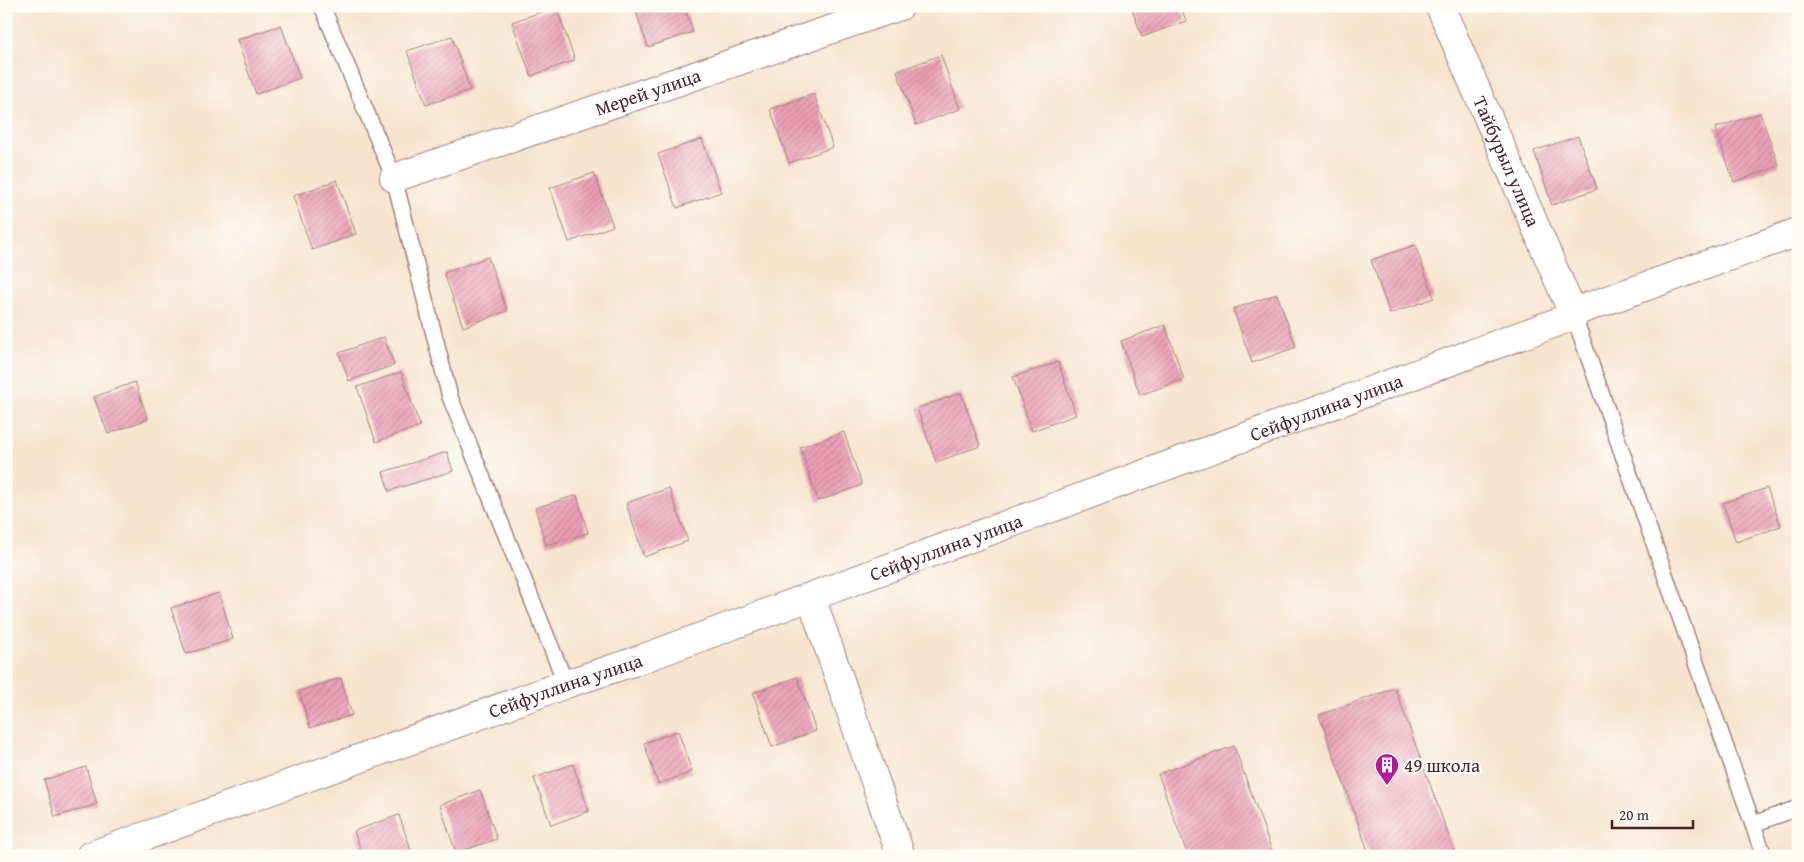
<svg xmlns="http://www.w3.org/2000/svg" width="1804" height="862" font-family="'Gentium Book Plus',serif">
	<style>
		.building { fill: url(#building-hatch) }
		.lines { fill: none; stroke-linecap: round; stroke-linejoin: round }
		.service-casing { stroke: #a0827c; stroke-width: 18 }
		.minor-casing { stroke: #a0827c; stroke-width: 30 }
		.service { stroke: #fff; stroke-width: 15 }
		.minor { stroke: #fff; stroke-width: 28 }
		.labels { text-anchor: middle; stroke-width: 5; stroke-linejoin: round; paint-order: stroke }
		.street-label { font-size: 19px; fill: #4a1f2b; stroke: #fdfcf7 }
		.poi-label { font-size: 19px; fill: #4a1f2b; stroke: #fdfcf7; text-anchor: start }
	</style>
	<defs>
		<pattern id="building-hatch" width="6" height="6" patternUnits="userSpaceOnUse" patternTransform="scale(1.25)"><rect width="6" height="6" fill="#eb9fb6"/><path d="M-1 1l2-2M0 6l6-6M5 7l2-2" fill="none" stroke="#c08194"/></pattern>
	</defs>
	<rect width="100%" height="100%" fill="#fdfcf7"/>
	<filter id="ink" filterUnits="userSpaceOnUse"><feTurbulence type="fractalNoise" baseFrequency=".02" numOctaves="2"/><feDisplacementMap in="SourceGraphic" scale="10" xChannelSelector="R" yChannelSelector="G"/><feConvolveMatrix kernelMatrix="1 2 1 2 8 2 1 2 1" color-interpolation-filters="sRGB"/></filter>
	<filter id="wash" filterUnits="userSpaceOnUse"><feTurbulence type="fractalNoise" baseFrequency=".0096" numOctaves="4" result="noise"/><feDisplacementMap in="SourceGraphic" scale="20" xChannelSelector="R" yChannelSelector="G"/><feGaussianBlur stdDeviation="1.12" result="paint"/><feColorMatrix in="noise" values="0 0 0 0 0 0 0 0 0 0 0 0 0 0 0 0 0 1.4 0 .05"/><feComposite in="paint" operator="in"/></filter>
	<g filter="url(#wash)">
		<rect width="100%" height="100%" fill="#f7e4ce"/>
		<g id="blocks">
			<path class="building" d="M634,6H684L693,32L648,47Z
				M1131,6H1181L1186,21L1142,37Z
				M556,7L575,60L531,76L512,22Z
				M281,25L300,78L256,94L237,40Z
				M452,36L470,90L426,105L407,51Z
				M941,55L960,109L916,125L897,71Z
				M814,94L833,147L789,163L770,109Z
				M1760,113L1779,166L1734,182L1715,128Z
				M1578,136L1597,189L1552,205L1534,151Z
				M702,139L721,192L677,208L658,154Z
				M594,173L613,226L569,242L550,188Z
				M337,180L356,234L312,250L293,196Z
				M1415,245L1434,298L1390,314L1371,260Z
				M488,257L507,311L463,327L444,273Z
				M1277,294L1296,347L1252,363L1233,309Z
				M1165,325L1184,379L1140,395L1121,341Z
				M384,337L394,365L349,381L339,353Z
				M1058,362L1076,415L1032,431L1013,377Z
				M401,372L420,426L376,442L357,387Z
				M135,382L148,419L108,434L94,397Z
				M961,393L980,446L936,462L917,408Z
				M844,432L862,485L818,501L800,447Z
				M447,452L453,471L389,491L383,472Z
				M669,488L688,541L644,557L626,503Z
				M1767,488L1781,526L1736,542L1723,503Z
				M577,495L588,533L546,545L535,508Z
				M219,593L233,639L186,654L171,608Z
				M797,677L816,731L772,747L753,693Z
				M341,678L352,715L310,728L299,691Z
				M1395,688L1456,856H1370L1319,715Z
				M678,731L692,772L658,784L644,743Z
				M1234,746L1274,856H1188L1158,774Z
				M573,764L589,811L551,825L534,778Z
				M86,767L97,804L55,817L44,780Z
				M480,790L497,839L456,853L440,805Z
				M399,815L413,856H363L354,831Z"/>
		</g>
	</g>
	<g filter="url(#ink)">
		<use href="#blocks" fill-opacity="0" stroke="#a0827c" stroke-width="1"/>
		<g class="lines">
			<g class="service-casing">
				<path id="service" d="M322,6L394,178L450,397L566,684
					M1574,316L1764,856
					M1753,824L1798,808"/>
			</g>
			<g class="minor-casing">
				<g id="minor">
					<path id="s1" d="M1440,6L1574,316"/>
					<path id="s2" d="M394,178L900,6"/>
					<path d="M811,597L901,856"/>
					<path id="s3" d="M90,856L566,684L633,662L1574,316V312L1798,232"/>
				</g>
			</g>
			<use href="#service" class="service"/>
			<use href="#minor" class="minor"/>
		</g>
	</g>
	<defs>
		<g id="building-pin" transform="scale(1.25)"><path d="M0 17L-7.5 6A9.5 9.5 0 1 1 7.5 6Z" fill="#b5179e" stroke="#fdfcf7"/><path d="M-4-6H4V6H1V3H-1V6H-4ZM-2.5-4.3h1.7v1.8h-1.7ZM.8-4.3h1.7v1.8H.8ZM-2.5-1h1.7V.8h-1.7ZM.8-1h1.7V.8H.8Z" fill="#fff"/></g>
	</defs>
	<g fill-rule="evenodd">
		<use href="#building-pin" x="1387" y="765"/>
	</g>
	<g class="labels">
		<g class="street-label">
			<text dy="7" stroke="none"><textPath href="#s2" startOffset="268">Мерей улица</textPath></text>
			<text dy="7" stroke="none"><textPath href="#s1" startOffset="169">Тайбурыл улица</textPath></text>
			<text dy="7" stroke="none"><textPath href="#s3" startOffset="1315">Сейфуллина улица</textPath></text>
			<text dy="7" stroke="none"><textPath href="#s3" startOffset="910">Сейфуллина улица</textPath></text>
			<text dy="7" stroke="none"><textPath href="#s3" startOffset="505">Сейфуллина улица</textPath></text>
		</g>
		<g class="poi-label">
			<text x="1404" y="772">49 школа</text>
		</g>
	</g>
	<rect width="1804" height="862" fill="none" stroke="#fdfcf7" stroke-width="25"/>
	<path d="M1612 820v8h81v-8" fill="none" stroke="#4a1f2b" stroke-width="2.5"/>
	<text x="1619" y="820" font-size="15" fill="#4a1f2b" stroke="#fdfcf7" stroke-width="4" paint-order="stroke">20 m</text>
</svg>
